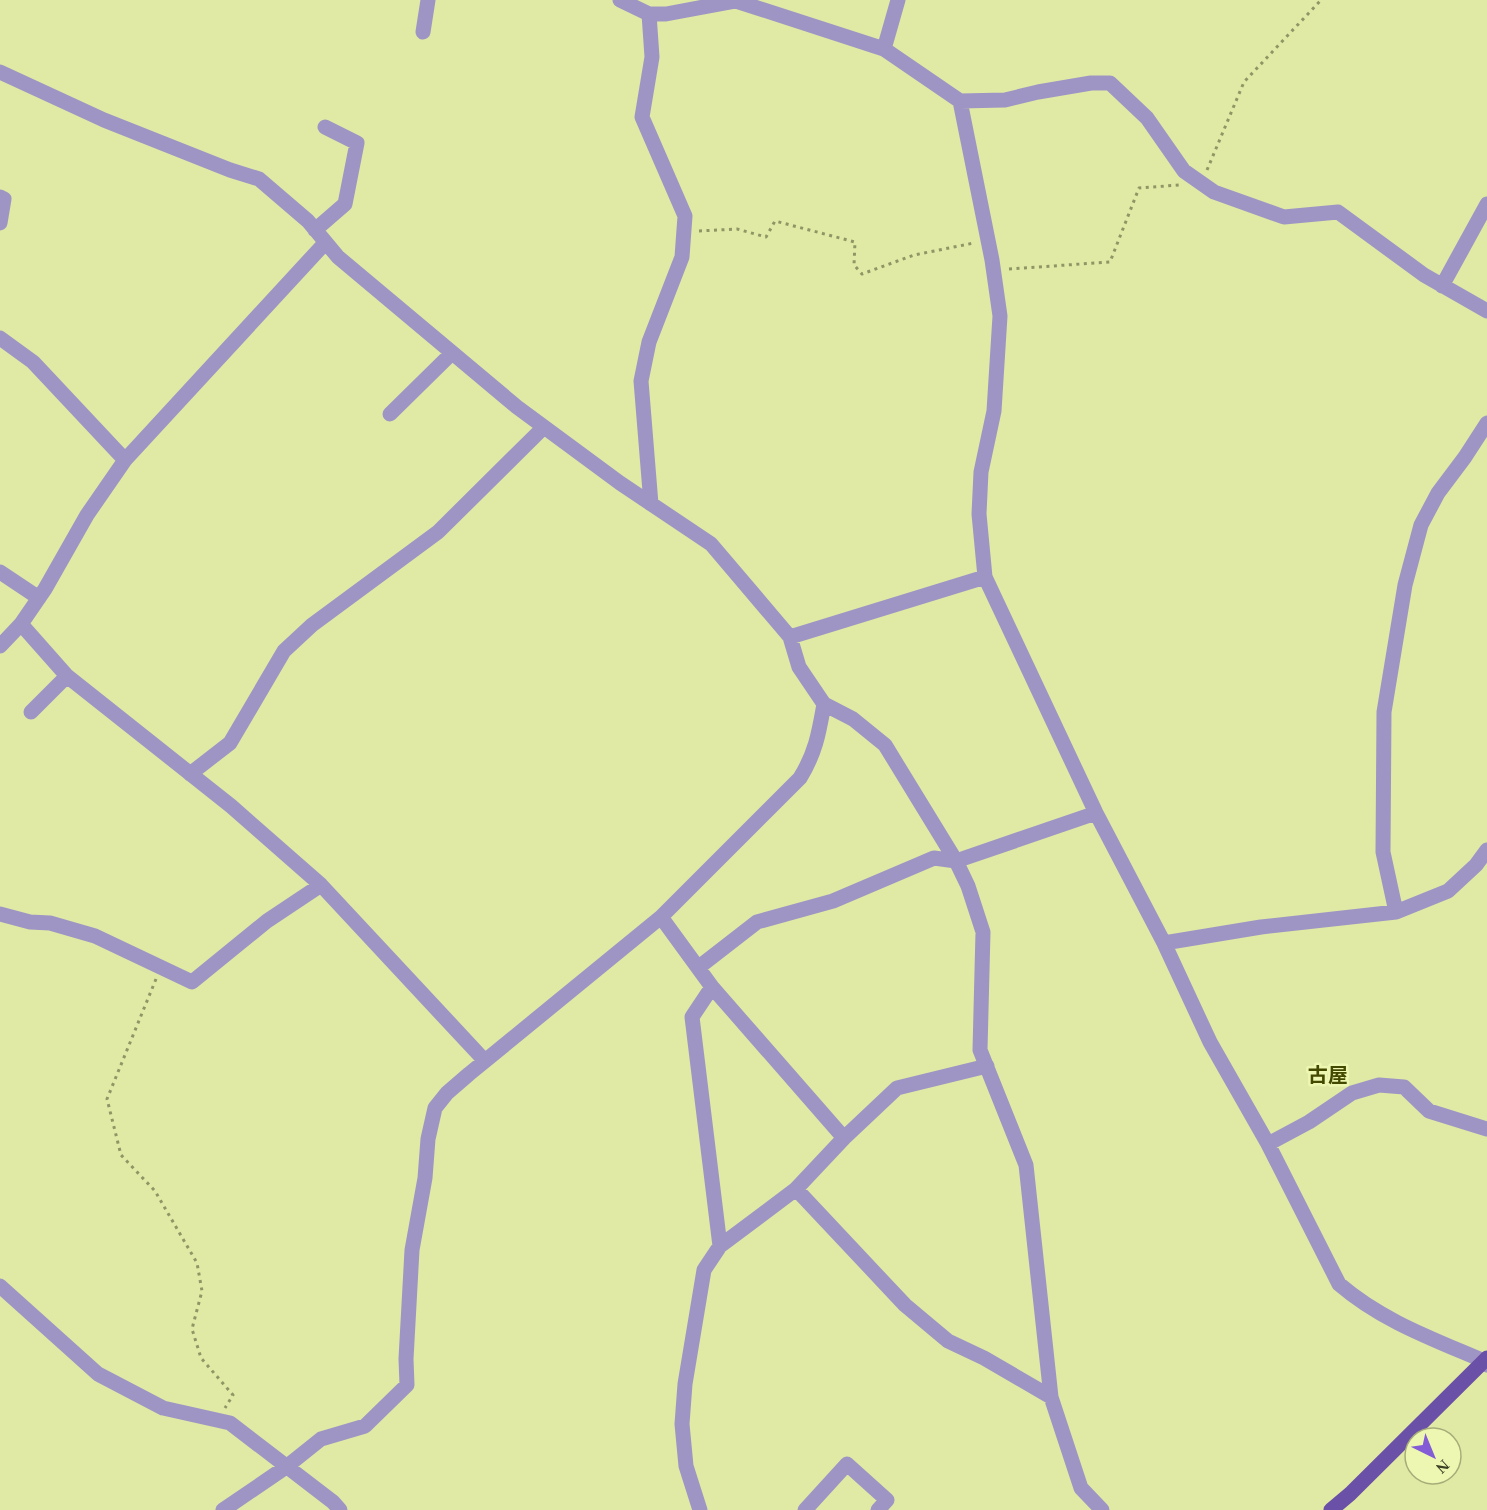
<svg xmlns="http://www.w3.org/2000/svg" width="1487" height="1510" font-family="'Times New Roman','Noto Sans JP',serif">
	<style>
		.lines { fill: none; stroke-linecap: round; stroke-linejoin: round }
		.path { stroke: #8f9665; stroke-width: 3; stroke-dasharray: 3 4.5; stroke-linecap: butt }
		.minor { stroke: #9f95c5; stroke-width: 15 }
		.major { stroke: #6a50a7; stroke-width: 15 }
		.labels { text-anchor: middle; stroke-width: 5; stroke-linejoin: round; paint-order: stroke }
		.quarter-label { font-size: 20px; font-weight: bold; fill: #444900; stroke: #edf7b2 }
	</style>
	<rect width="100%" height="100%" fill="#e0eaa5"/>
	<g class="lines">
		<path class="path" d="M1207,170L1244,82L1321,0
			M699,231L737,229L766,237L775,221L855,242L854,265L862,274L914,255L974,243
			M1009,269L1110,262L1139,188L1179,185
			M156,979L107,1099L121,1155L155,1191L197,1263L202,1291L192,1329L201,1358L233,1395L225,1408"/>
		<path class="minor" d="M620,0L649,14H666L736,1L884,49L960,101L1005,100L1038,92L1091,83H1110L1147,118L1184,171L1214,192L1284,217L1338,212L1424,275L1487,311
			M649,14L652,57L642,117L685,216L682,257L649,342L641,381L651,504
			M423,32L428,0
			M884,49L898,0
			M0,72L104,120L230,170L259,179L308,221L338,257L517,407L620,483L711,544L790,637L799,667L824,704C819,732 816,752 800,778L661,917L469,1074L447,1093L435,1108L428,1139L425,1178L412,1250L406,1359L407,1385L365,1426L321,1439L286,1467L223,1510
			M960,101L992,260L1000,316L994,411L981,472L979,514L985,577L1096,813L1164,943L1210,1042L1268,1144L1339,1284C1382,1321 1433,1339 1484,1361L1487,1365
			M0,197L4,199L0,223
			M315,230L345,204L357,143L325,127
			M1442,286L1487,204
			M0,338L33,362L125,460
			M390,414L452,353
			M0,572L39,598
			M21,624L67,676L231,806L321,885L485,1061
			M790,637L985,577
			M0,646L21,624L45,589L87,515L125,460L325,243
			M824,704L853,719L885,745L956,861L968,886L983,932L980,1050L1026,1165L1051,1397L1081,1488L1102,1510
			M31,712L67,676
			M190,774L230,743L284,651L312,625L438,532L544,427
			M1396,912L1383,852L1384,712L1405,585L1421,525L1438,493L1465,457L1487,423
			M0,914L30,922L50,923L95,936L192,982L267,921L321,885
			M661,917L712,987L844,1138L796,1189L720,1246L704,1270L685,1384L682,1424L686,1466L700,1510
			M1164,943L1261,927L1396,912L1448,891L1476,865L1487,850
			M699,967L757,922L833,901L934,858L956,861L1096,813
			M712,987L692,1017L720,1246
			M844,1138L897,1088L987,1066
			M1268,1144L1309,1122L1352,1093L1379,1085L1404,1087L1429,1111L1487,1129
			M796,1189L905,1305L948,1341L984,1358L1051,1397
			M0,1286L98,1374L163,1408L230,1423L333,1502L340,1510
			M805,1510L847,1464L887,1500L878,1510"/>
		<path class="major" d="M1331,1510L1350,1494L1487,1358"/>
	</g>
	<g class="labels">
		<g class="quarter-label">
			<text x="1328" y="1082">古屋</text>
		</g>
	</g>
	<g transform="translate(1433 1456) rotate(137)"><circle r="28" fill="#edf7b2" stroke="#a6ad79" stroke-width="1.5"/>
	<path d="M0-4.5L10 22L0 15L-10 22Z" fill="#835cd6"/>
	<text y="-9" font-size="16" font-weight="bold" text-anchor="middle" fill="#3b3f23">N</text>
	</g>
</svg>
